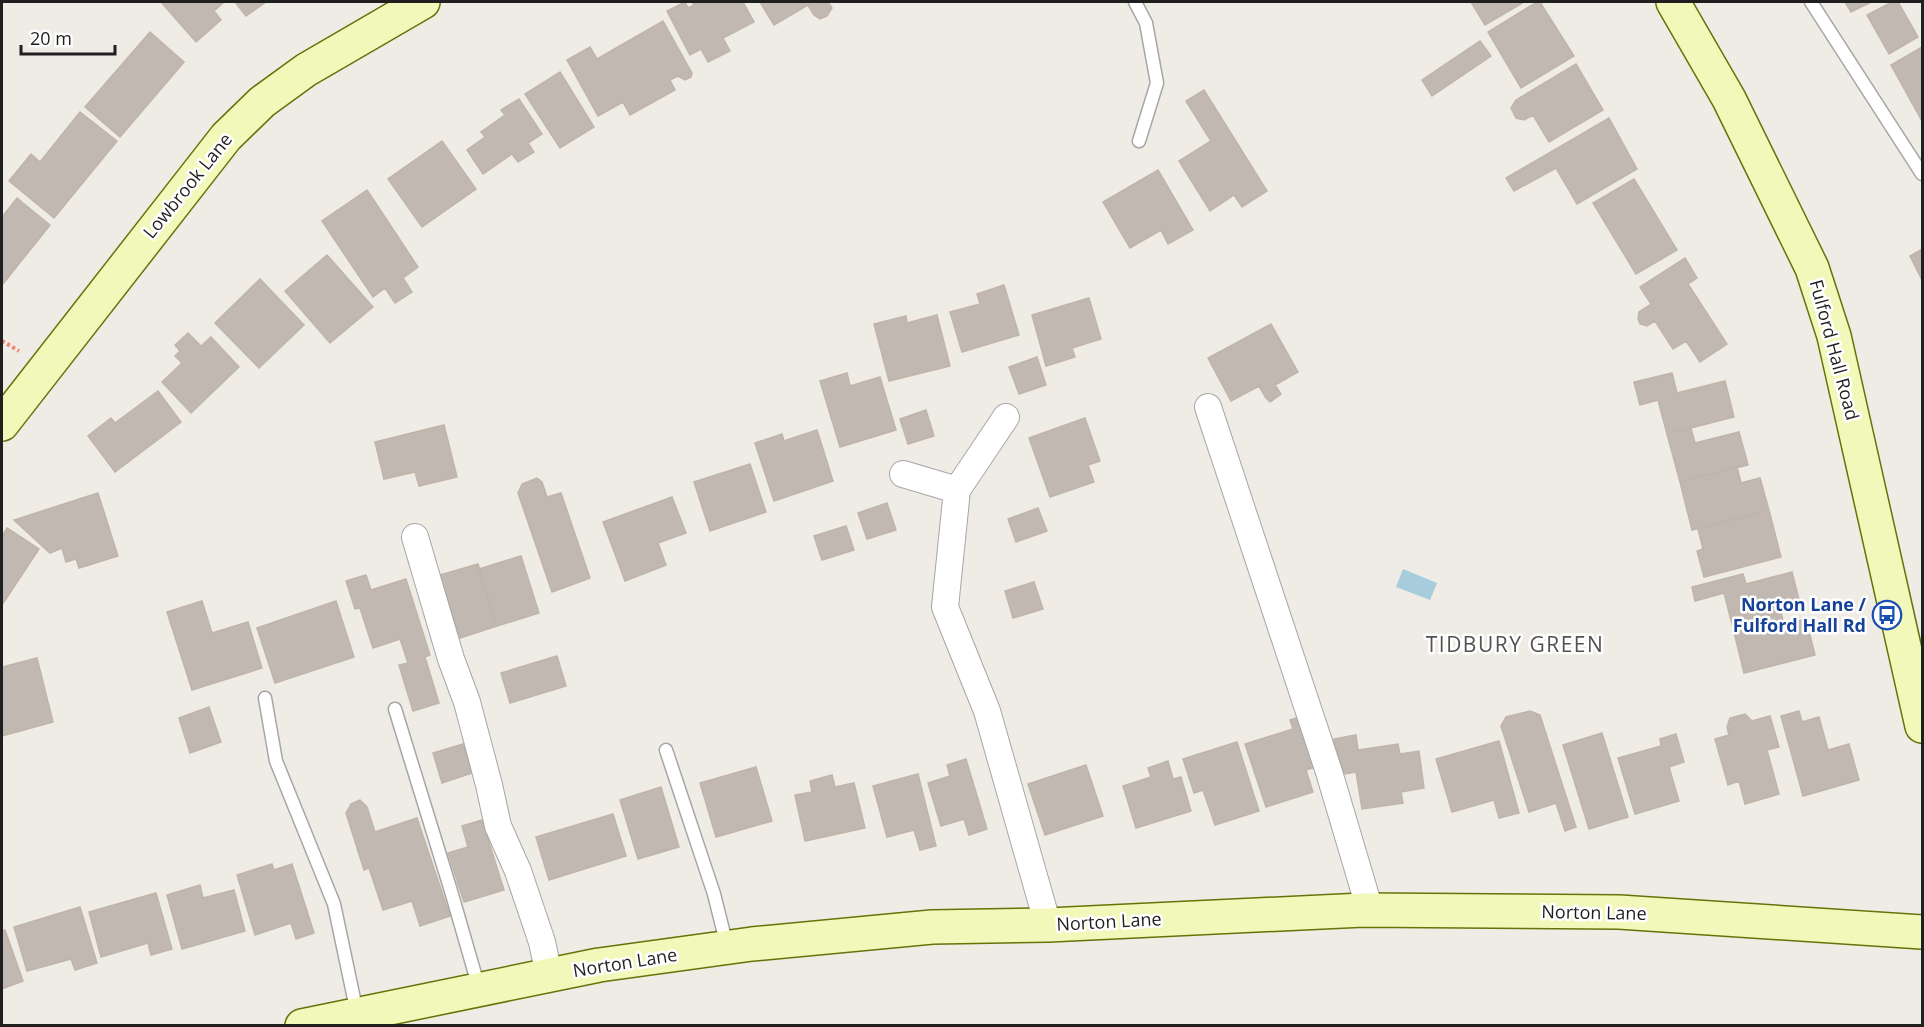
<svg xmlns="http://www.w3.org/2000/svg" width="1924" height="1027" font-family="'Open Sans',sans-serif">
	<style>
		.water { fill: #a7cddc }
		.building { fill: #c0b8b1; stroke: #c1b4a8; stroke-width: 1.5 }
		.lines { fill: none; stroke-linecap: round; stroke-linejoin: round }
		.lane-casing { stroke: #a6a6a6; stroke-width: 15 }
		.street-casing { stroke: #a6a6a6; stroke-width: 28 }
		.secondary-casing { stroke: #637408; stroke-width: 36 }
		.path { stroke: #f6836f; stroke-width: 4; stroke-dasharray: 3 3; stroke-linecap: butt }
		.lane { stroke: #fff; stroke-width: 12 }
		.street { stroke: #fff; stroke-width: 26 }
		.secondary { stroke: #f2f8ba; stroke-width: 33 }
		.labels { text-anchor: middle; stroke-width: 5; stroke-linejoin: round; paint-order: stroke }
		.street-label { font-size: 18px; fill: #1f1f1f; stroke: #fff }
		.transit-label { font-size: 18px; font-weight: bold; fill: #164399; stroke: #fff; text-anchor: end }
		.quarter-label { font-size: 21px; letter-spacing: 1.5px; fill: #525252; stroke: #fff }
	</style>
	<rect width="100%" height="100%" fill="#efece5"/>
	<path class="water" d="M1403,569L1437,583L1430,600L1396,587Z"/>
	<path class="building" d="M161,2H222L223,3L214,11L221,20L196,42Z
		M235,2H266L246,16Z
		M685,2L688,8L694,5L692,2H743L754,22L723,38L730,51L708,62L701,49L690,55L667,11Z
		M760,2H828L832,8L827,16L820,19L814,15L808,5L774,25Z
		M1471,2H1524L1485,25Z
		M1537,2H1540L1574,56L1521,88L1488,32Z
		M1845,2H1871L1851,12Z
		M1892,2H1898L1918,37L1889,54L1867,15Z
		M663,21L692,73L691,77L685,80L678,76L670,80L675,90L630,115L623,102L598,116L567,60L590,47L597,59Z
		M150,32L184,62L120,137L85,107Z
		M1480,41L1491,56L1432,96L1422,80Z
		M1922,47V121L1891,65Z
		M1576,64L1603,110L1549,142L1533,115L1524,120L1516,118L1511,108L1516,100Z
		M560,72L594,127L560,148L525,94Z
		M1204,90L1267,191L1242,207L1234,195L1210,211L1179,161L1211,141L1186,101Z
		M519,99L542,134L528,143L534,152L518,162L512,154L483,174L467,150L485,137L481,132L505,115L501,110Z
		M80,112L117,141L54,218L9,181L31,154L40,162Z
		M1609,118L1637,169L1577,204L1556,168L1514,191L1506,178Z
		M442,141L476,189L422,227L388,179Z
		M1158,170L1193,230L1168,244L1161,230L1130,248L1103,202Z
		M1634,179L1677,250L1636,274L1593,203Z
		M367,190L418,267L403,278L412,292L395,303L385,288L373,297L322,221Z
		M17,198L50,225L2,285V217Z
		M1922,249V280L1910,256Z
		M327,255L373,307L330,343L285,291Z
		M1685,258L1697,278L1688,284L1727,344L1700,362L1686,341L1673,349L1655,321L1647,326L1640,324L1638,319L1639,312L1651,304L1640,287Z
		M260,279L304,325L259,368L215,323Z
		M1004,285L1019,335L962,352L950,312L980,304L977,294Z
		M1089,298L1101,339L1072,348L1075,357L1046,366L1032,315Z
		M937,315L950,366L889,381L874,324L906,316L907,323Z
		M1271,324L1298,372L1275,385L1281,394L1270,402L1266,398L1259,386L1231,401L1208,358Z
		M188,333L201,346L211,337L239,367L191,413L162,382L182,363L175,356L180,351L175,345Z
		M1037,357L1046,385L1019,394L1009,367Z
		M847,373L850,386L880,377L896,430L840,447L820,381Z
		M1672,373L1677,393L1725,381L1734,417L1667,434L1658,400L1640,405L1634,382Z
		M158,391L181,422L115,472L88,436L111,418L115,423Z
		M926,410L934,436L908,444L900,419Z
		M1085,418L1100,461L1088,465L1094,482L1050,497L1029,438Z
		M444,425L457,477L419,486L415,472L384,479L375,442Z
		M1691,428L1695,443L1739,432L1748,465L1680,482L1667,434Z
		M817,430L833,481L774,501L755,443L782,434L784,441Z
		M750,464L766,512L710,531L694,482Z
		M1737,467L1741,483L1760,478L1769,510L1692,530L1680,482Z
		M537,478L542,482L547,497L561,493L590,578L552,592L518,493L522,484Z
		M98,493L118,556L79,568L76,559L66,562L62,548L50,553L14,520Z
		M672,497L686,533L658,543L666,565L625,581L603,522Z
		M887,503L896,530L867,539L858,513Z
		M1038,508L1047,531L1016,542L1008,519Z
		M1769,510L1781,557L1704,577L1697,551L1703,549L1698,529Z
		M846,526L854,550L822,560L814,536Z
		M7,528L39,549L2,605V536Z
		M521,556L539,613L497,626L479,569Z
		M478,564L497,626L460,638L440,575Z
		M1792,572L1801,607L1732,624L1724,593L1695,601L1692,587L1743,574L1746,584Z
		M366,575L371,590L406,579L430,655L425,657L439,703L413,711L399,665L408,663L400,639L373,648L360,608L355,609L346,581Z
		M1034,582L1043,609L1013,618L1005,591Z
		M202,601L212,633L248,622L262,668L192,690L167,612Z
		M336,601L354,657L275,683L257,628Z
		M1781,612L1784,625L1806,619L1815,655L1744,673L1732,624Z
		M557,656L566,686L510,703L501,673Z
		M37,658L53,722L2,736V667Z
		M209,707L221,742L190,753L179,718Z
		M1530,711L1540,715L1576,827L1565,831L1556,803L1529,812L1501,726L1506,717Z
		M1799,711L1802,722L1819,717L1828,750L1849,744L1859,780L1803,796L1781,716Z
		M1745,714L1752,721L1770,716L1779,747L1767,750L1779,794L1745,804L1739,781L1728,785L1715,739L1729,735L1727,727L1730,718Z
		M1299,717L1316,767L1306,770L1313,792L1266,807L1245,744L1293,729L1290,720Z
		M1602,733L1628,817L1589,829L1563,745Z
		M1676,734L1684,762L1669,767L1679,801L1635,814L1618,758L1661,746L1660,739Z
		M1356,735L1358,750L1398,744L1400,754L1419,751L1424,788L1401,792L1403,803L1362,809L1356,772L1339,775L1334,739Z
		M1499,741L1519,813L1499,818L1494,800L1452,812L1436,759Z
		M1237,742L1259,811L1215,825L1203,790L1194,793L1183,759Z
		M463,744L472,773L442,783L433,753Z
		M966,759L987,829L969,835L964,819L941,826L928,783L950,776L947,765Z
		M1168,761L1173,779L1181,777L1191,811L1136,828L1123,786L1151,777L1148,768Z
		M1086,765L1103,816L1045,835L1028,784Z
		M756,767L772,821L716,837L700,783Z
		M918,774L936,846L920,850L914,830L887,837L873,786Z
		M832,775L835,787L854,783L865,828L805,841L795,795L812,792L810,781Z
		M661,787L679,847L638,859L620,800Z
		M360,800L367,807L375,832L417,818L450,916L420,926L412,901L383,910L369,868L364,870L346,813L351,804Z
		M613,814L626,856L549,880L536,837Z
		M482,820L504,890L464,902L448,853L468,847L462,826Z
		M272,864L274,870L292,864L314,933L296,939L291,923L255,935L237,875Z
		M200,885L203,898L234,890L245,931L182,949L167,895Z
		M156,893L172,949L151,955L148,943L101,957L89,912Z
		M80,907L97,963L75,970L71,959L27,971L14,927Z
		M5,930L23,981L2,989V931Z"/>
	<g class="lines">
		<g class="lane-casing">
			<path id="lane" d="M1135,2L1146,23L1157,83L1139,141
				M1811,2L1922,174
				M265,698L276,761L334,904L357,1013
				M395,709L451,891L479,988
				M666,750L714,894L727,946"/>
		</g>
		<g class="street-casing">
			<path id="street" d="M1208,407L1329,772L1370,910
				M1006,417L957,490L945,607L987,711L1048,925
				M903,474L957,490
				M415,537L451,659L467,702L489,785L498,826L518,871L542,942L549,975"/>
		</g>
		<g class="secondary-casing">
			<path id="secondary" d="M1673,2L1729,99L1812,268L1834,336L1922,726
				M2,424L226,137L262,102L306,70L423,2
				M302,1026L599,965L752,944L932,927L1048,925L1363,910L1619,912L1922,932"/>
		</g>
		<path class="path" d="M2,341L19,351"/>
		<use href="#lane" class="lane"/>
		<use href="#street" class="street"/>
		<use href="#secondary" class="secondary"/>
	</g>
	<defs>
		<g id="bus-ring" transform="scale(1.5)"><circle r="9.5" fill="#fff" stroke="#1a4fb4" stroke-width="1.5"/><path d="M-5-6H5V4H4V6H2V4H-2V6H-4V4H-5ZM-3.5-4V0h7V-4ZM-3.5 1.2v1.5H-2V1.2ZM2 1.2v1.5H3.5V1.2Z" fill="#1a4fb4"/></g>
	</defs>
	<g fill-rule="evenodd">
		<use href="#bus-ring" x="1887" y="615"/>
	</g>
	<g class="labels">
		<g class="street-label">
			<text transform="translate(188 186) rotate(-51)" y="6">Lowbrook Lane</text>
			<text transform="translate(1834 350) rotate(75)" y="6">Fulford Hall Road</text>
			<text transform="translate(1594 913) rotate(1)" y="6">Norton Lane</text>
			<text transform="translate(1109 922) rotate(-3)" y="6">Norton Lane</text>
			<text transform="translate(625 963) rotate(-9)" y="6">Norton Lane</text>
		</g>
		<g class="transit-label">
			<text x="1866" y="611">Norton Lane /<tspan x="1866" dy="21">Fulford Hall Rd</tspan></text>
		</g>
		<g class="quarter-label">
			<text x="1515" y="652">TIDBURY GREEN</text>
		</g>
	</g>
	<rect width="1924" height="1027" fill="none" stroke="#1f1f1f" stroke-width="6"/>
	<path d="M21 45v9h94v-9" fill="none" stroke="#1f1f1f" stroke-width="3"/>
	<text x="30" y="45" font-size="18" fill="#1f1f1f" stroke="#ffffff" stroke-width="4.5" paint-order="stroke">20 m</text>
</svg>
